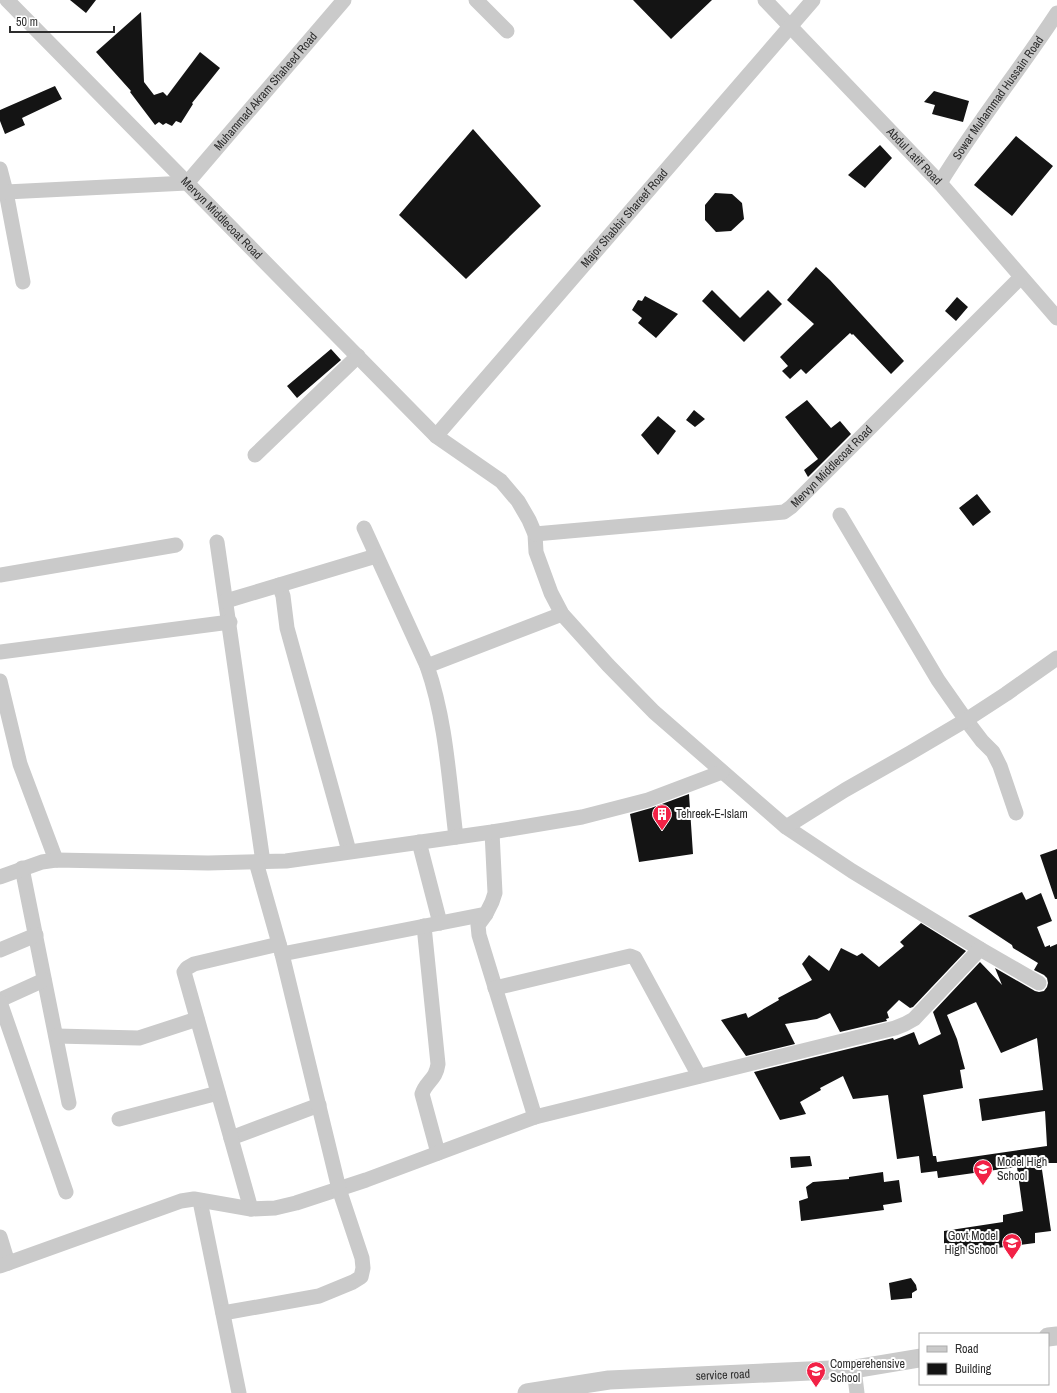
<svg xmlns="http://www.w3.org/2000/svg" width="1057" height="1393" font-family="'Archivo Narrow',sans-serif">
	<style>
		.building { fill: #141414; fill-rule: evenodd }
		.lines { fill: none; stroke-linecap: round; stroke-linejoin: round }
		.minor { stroke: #cacaca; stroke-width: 15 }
		.tertiary { stroke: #cacaca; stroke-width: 19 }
		.labels { text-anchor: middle; stroke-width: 4; stroke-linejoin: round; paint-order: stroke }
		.street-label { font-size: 12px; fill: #2d2d2d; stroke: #fff }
		.poi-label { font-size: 12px; fill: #2d2d2d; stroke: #fff; text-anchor: start }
	</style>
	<rect width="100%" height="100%" fill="#fff"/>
	<path class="building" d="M70,0H96L86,13Z
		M633,0H712L671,39Z
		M141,12L144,82L154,95L163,92L167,96L200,52L220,68L192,103L193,104L181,123L176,121L172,126L166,123L163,125L159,122L155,125L130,92L131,91L96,52Z
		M55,86L62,99L22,118L25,125L5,134L0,121V110Z
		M934,91L969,101L963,122L932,114L935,105L924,102Z
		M473,129L541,206L466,279L399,215Z
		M1016,136L1053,166L1012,216L974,185Z
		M880,145L892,158L865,188L848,175Z
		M715,193L732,194L742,203L744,219L731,231L716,232L705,220V205Z
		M816,267L830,280L904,361L891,374L853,334L852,335L850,333L806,374L801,369L790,379L782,371L788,366L780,357L814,324L787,300Z
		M712,290L740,318L768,290L782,304L744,342L702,301Z
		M645,296L678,314L656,338L638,323L642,318L632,310L638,300L642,301Z
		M957,297L968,307L956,321L945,311Z
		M331,349L341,360L297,398L287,386Z
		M807,400L831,428L840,421L851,434L808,477L804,470L818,459L785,417Z
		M694,410L705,419L695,427L686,420Z
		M658,416L676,431L658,455L641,435Z
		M977,494L991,512L973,526L959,508Z
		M689,794L693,854L639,862L630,814L651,808Z
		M1057,849V899H1055L1040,855Z
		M1022,892L1026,900L1041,893L1052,921L1037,927L1045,947L1050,945V947L1057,944V1163H1041L1051,1231L1035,1233V1243L944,1255V1231L1003,1222V1215L1023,1211L1017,1167L938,1178L937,1171L921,1173L919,1156L897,1159L888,1095L853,1099L843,1076L820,1088L821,1090L800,1102L806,1114L780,1120L754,1072L893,1038L894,1040L914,1032L919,1045L941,1034L933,1012L980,962L1002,985L995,968L1035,991L1039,992L1044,991L1047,987L1048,983L1047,978L1044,975L1034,970L1038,963L1013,948L1012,945L968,916ZM976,1002L1001,1053L1037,1038L1043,1090L979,1099L982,1121L1045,1111L1047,1146L937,1162L936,1156H933L923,1095L963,1088L960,1070L965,1069L957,1039L947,1015Z
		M921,923L966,951L913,1007L910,1008L899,1000L887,1012L889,1018L886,1019L887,1021L840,1032L830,1013L817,1019L785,1024L795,1044L746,1056L721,1020L746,1013L748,1018L779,1000L778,998L812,980L802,964L809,955L829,971L841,948L857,956L862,953L879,967L904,946L900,942Z
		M810,1156L812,1166L791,1168L790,1157Z
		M883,1172L884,1182L899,1180L902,1202L883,1205L884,1210L801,1221L799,1201L808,1198L806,1187L813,1182L849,1179V1177Z
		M911,1278L916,1285L917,1290L912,1293V1298L891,1300L889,1283Z"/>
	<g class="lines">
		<g class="minor">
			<path id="s1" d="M7,0L436,436L501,481L518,501L529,520L535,534L536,552L551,593L562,614L608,665L654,712L786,827L852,871L980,949L1039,983"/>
			<path d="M476,0L507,31"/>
			<path id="s2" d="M765,0L940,183L1057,318"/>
			<path d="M0,169L6,192L23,282"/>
			<path id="s3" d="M940,183C976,124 1019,71 1057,13"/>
			<path id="s4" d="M6,192L187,183L344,0"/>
			<path id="s5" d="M436,436L813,0"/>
			<path d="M255,455L358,356"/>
			<path d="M840,515L938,680L966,720L982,741L993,752L1000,766L1016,813"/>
			<path d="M364,528L427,666C446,720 449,780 456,837"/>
			<path id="s6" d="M535,534L784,512L791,507L1021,277"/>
			<path d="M217,542L263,862"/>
			<path d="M0,575L176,545"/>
			<path d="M279,585L283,596L287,628L349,851"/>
			<path d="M226,601L376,556"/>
			<path d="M0,652L230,622"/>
			<path d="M427,666L562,614"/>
			<path d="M0,681L20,764L56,860"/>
			<path d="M786,827L845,790L910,753L966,720L1006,694L1057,658"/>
			<path d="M492,832L495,893L492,902L486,914L478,925L479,935L535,1117"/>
			<path d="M419,842L440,923"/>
			<path d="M22,868L69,1103"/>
			<path d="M0,877L42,862L56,860L208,863L286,861L492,832L582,817L648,800L722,772"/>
			<path d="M424,926L438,1064C436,1080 426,1081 422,1094L438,1153"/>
			<path d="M0,950L36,935"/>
			<path d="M282,954L486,914"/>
			<path d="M495,988L630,956L635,958L699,1076"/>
			<path d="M0,1000L44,980"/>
			<path d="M0,1002L66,1192"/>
			<path d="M56,1036L139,1038L197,1019"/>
			<path d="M119,1119L218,1093"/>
			<path d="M231,1138L319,1105"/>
			<path d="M200,1201L239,1393"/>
			<path d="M251,1209L184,972L187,968L194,964L279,944"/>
			<path d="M0,1237L8,1263"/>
			<path d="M0,1266L181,1201L194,1199L251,1209L275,1208L296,1203L366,1180L535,1117L895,1028L905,1024L914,1019L980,949"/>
			<path d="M223,1313L319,1296L353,1282L361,1277L363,1268L362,1258L339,1189L282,954L256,862"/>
			<path d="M854,1369L857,1393"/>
		</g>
		<g class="tertiary">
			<path d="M1048,1337L1057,1336"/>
			<path id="s7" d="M527,1393L609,1380L854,1369L920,1358"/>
		</g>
	</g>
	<defs>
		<g id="building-pin" transform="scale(1)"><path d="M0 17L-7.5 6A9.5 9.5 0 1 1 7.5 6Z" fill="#f22146" stroke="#fff"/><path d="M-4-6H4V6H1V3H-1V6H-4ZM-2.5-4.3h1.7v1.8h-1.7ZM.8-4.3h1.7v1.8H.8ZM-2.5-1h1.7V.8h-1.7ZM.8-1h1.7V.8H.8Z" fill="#fff"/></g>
		<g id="university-pin" transform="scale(1)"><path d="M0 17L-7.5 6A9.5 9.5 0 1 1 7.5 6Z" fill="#f22146" stroke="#fff"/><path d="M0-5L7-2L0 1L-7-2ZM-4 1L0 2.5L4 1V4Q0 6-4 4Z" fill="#fff"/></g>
		<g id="school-pin" transform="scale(1)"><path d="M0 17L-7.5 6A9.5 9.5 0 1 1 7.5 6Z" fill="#f22146" stroke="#fff"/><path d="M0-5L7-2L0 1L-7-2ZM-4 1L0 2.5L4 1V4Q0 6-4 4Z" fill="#fff"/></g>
	</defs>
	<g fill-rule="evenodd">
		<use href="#building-pin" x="662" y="814"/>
		<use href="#university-pin" x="983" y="1169"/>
		<use href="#school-pin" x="1012" y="1243"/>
		<use href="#university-pin" x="816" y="1371"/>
	</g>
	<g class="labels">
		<g class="street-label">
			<text dy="4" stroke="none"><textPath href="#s4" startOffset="302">Muhammad Akram Shaheed Road</textPath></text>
			<text dy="4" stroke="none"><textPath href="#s3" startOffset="103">Sowar Muhammad Hussain Road</textPath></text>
			<text dy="4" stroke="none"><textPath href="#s2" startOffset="216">Abdul Latif Road</textPath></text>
			<text dy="4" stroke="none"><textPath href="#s1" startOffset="306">Mervyn Middlecoat Road</textPath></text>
			<text dy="4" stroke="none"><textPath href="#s5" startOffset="288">Major Shabbir Shareef Road</textPath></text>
			<text dy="4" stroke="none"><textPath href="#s6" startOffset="316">Mervyn Middlecoat Road</textPath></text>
			<text dy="4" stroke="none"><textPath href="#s7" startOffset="197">service road</textPath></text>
		</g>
		<g class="poi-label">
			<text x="676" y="818">Tehreek-E-Islam</text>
			<text x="997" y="1166">Model High<tspan x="997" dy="14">School</tspan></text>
			<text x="998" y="1240" text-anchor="end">Govt Model<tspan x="998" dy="14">High School</tspan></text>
			<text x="830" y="1368">Comperehensive<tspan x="830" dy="14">School</tspan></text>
		</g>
	</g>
	<rect x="919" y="1333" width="130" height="52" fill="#ffffff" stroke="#ababab"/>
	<rect x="927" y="1346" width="20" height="6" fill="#cacaca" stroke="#ababab"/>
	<text x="955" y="1353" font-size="12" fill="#2d2d2d">Road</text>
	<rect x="927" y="1363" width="20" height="12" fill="#141414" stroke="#ababab"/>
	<text x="955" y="1373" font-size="12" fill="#2d2d2d">Building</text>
	<path d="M10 26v6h104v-6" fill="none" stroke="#2d2d2d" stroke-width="2"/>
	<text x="16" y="26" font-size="12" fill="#2d2d2d" stroke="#ffffff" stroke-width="3" paint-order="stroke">50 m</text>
</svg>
